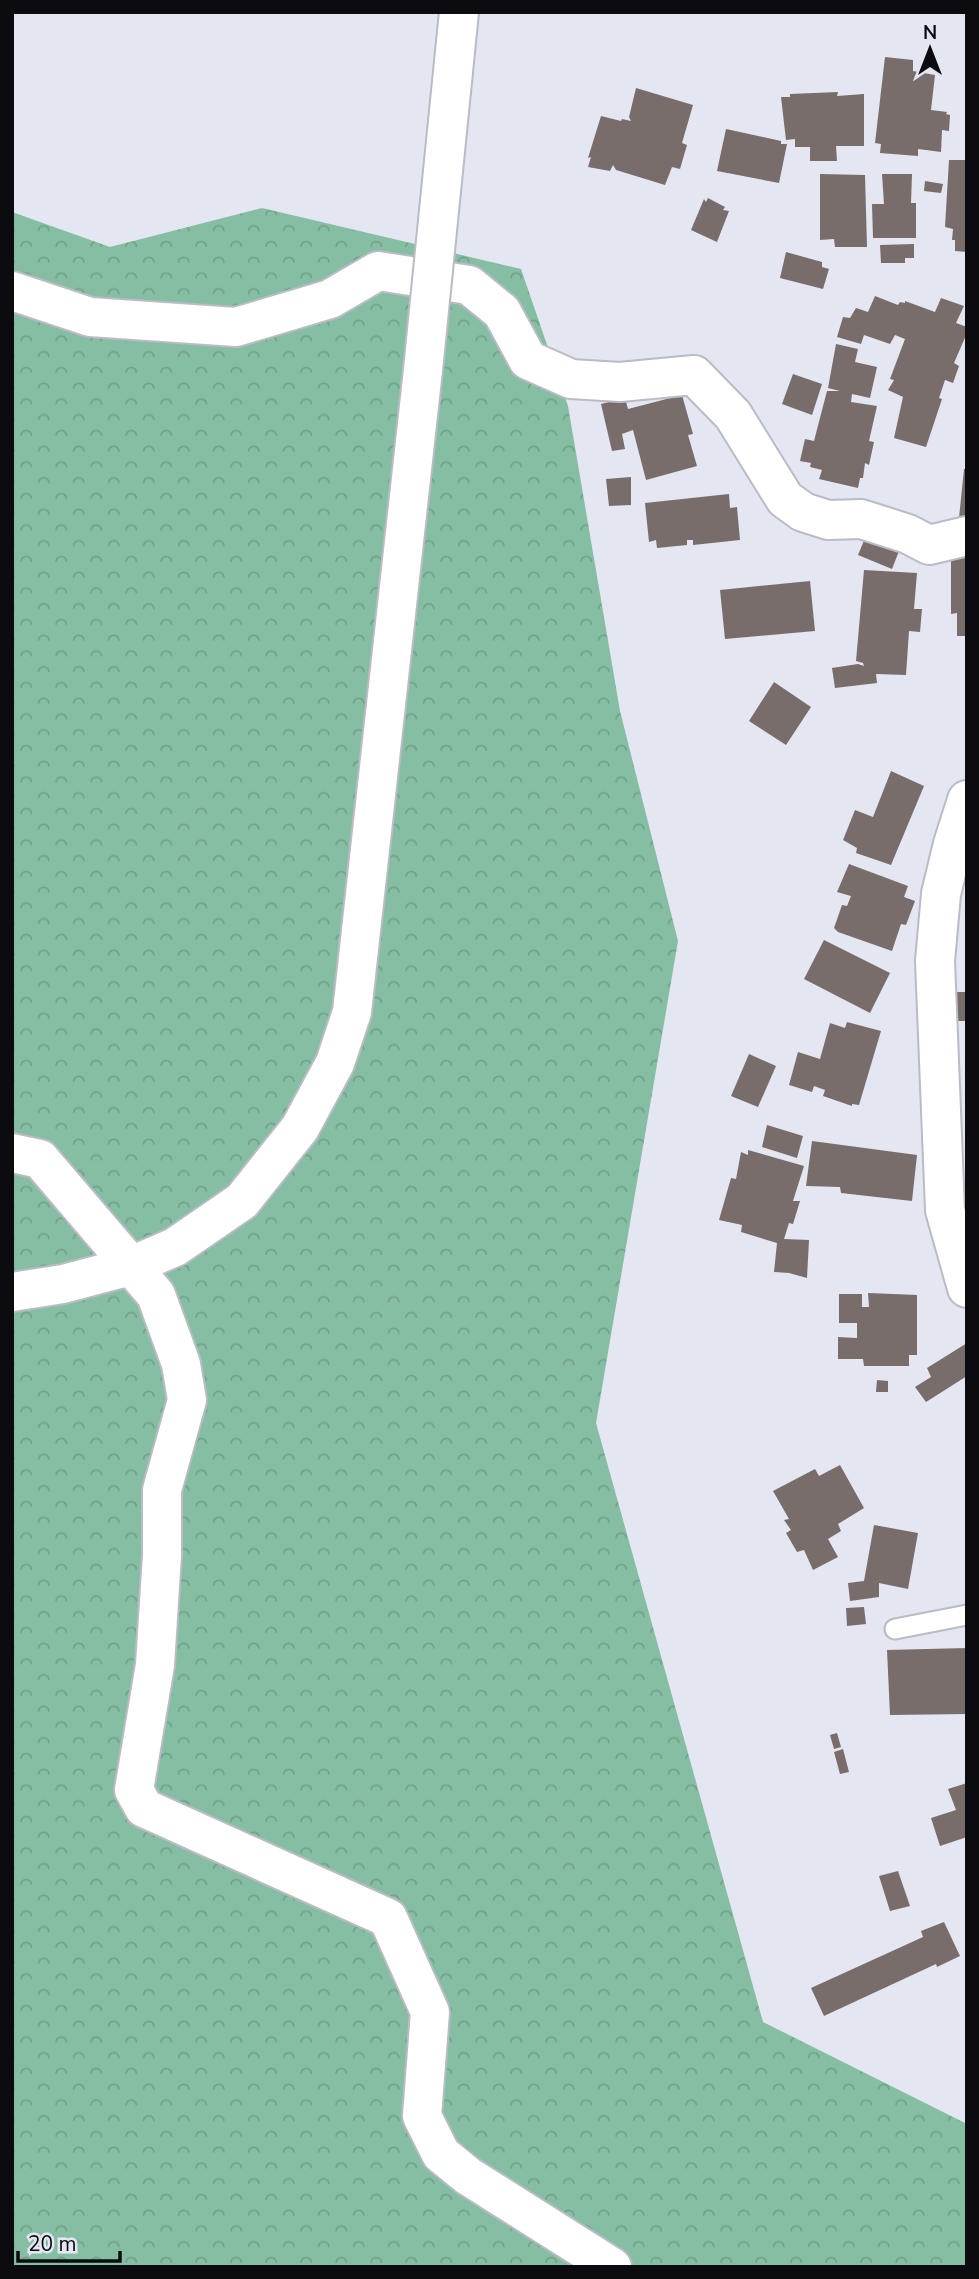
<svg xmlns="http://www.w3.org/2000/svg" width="979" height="2279" font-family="'Nunito Sans',sans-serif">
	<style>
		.forest { fill: url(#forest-crowns) }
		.building { fill: #786d6a }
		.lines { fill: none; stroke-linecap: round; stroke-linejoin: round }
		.service-casing { stroke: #b9bbc5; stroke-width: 23 }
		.minor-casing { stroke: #b9bbc5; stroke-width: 42 }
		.tertiary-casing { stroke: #b9bbc5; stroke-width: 42 }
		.service { stroke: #fff; stroke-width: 19 }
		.minor { stroke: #fff; stroke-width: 38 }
		.tertiary { stroke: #fff; stroke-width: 38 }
		.tertiary-bridge-casing { stroke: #b9bbc5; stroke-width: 42; stroke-linecap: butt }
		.tertiary-bridge { stroke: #fff; stroke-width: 38 }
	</style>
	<defs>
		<pattern id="forest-crowns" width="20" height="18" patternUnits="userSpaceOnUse" patternTransform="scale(1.75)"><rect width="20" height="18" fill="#85bea2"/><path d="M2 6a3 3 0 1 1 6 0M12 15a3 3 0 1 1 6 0" fill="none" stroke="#72a28a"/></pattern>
	</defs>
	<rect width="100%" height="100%" fill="#e4e6f1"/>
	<path class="forest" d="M262,208L521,269L568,406L620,711L678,941L596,1423L763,2022L967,2124V2267H12V212L110,247Z"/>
	<path class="building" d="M885,57L913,60V71L935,75L931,110L947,112L946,114L950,115L949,131L942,130L941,152L918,149V156L880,153L881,144L875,143Z
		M636,88L693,105L682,143L687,145L680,169L672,167L665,185L616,170L613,165L610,171L588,167L591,157L588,158L601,116L621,121L622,119L631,121L629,117Z
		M838,92L837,96L864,94V146H836L837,161H810V147H795V139L786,140L781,97H790V94Z
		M726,129L781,141V144H787L779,183L717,171Z
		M949,160H967V252L955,251V240H952L953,229L945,227Z
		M820,174L865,175L867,247H835L834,239L820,240Z
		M882,174H912L911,203H916V238H873L872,204H884Z
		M925,181L943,184L941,193L924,191Z
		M708,198L725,207L723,210L729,211L717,242L691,230L704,199L706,202Z
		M914,244V258H905V263H881L880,245Z
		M786,252L822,262V267L829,269L823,289L780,278Z
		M875,296L898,305L900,302L905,303V301L935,312L941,298L964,306L956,323L967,327V333L954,363L959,366L953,383L945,380L939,398L942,399L926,447L894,438L903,397L888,390L894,380L890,379L905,339L895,335L890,344L864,335L861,344L837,337L843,317L850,318L856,308L868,312Z
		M836,344L858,349L855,362L877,367L870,398L852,394L851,402L877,406L869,441L874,442L869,465L865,463L863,478H860L858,488L819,479L822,470L810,467L811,463L800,461L805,439L814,441L827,391H840L828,388Z
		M793,374L822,384L812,415L782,404Z
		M682,395L693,434L688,435L697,466L646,480L633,430L622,434L625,449L612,451L601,404L625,398L628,409Z
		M964,469H967V519L959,518Z
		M631,477V505L609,506L606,479Z
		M729,494L730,508L737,507L740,540L693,545V540H687V545L657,548L656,540L649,542L645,503Z
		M868,531L901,546L892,569L858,555Z
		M951,549H967V636H957V613L951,614Z
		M864,570L917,573L914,609H922L920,632L909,631L906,675L876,674L877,683L835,688L832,668L858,664L864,666L863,663L856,661Z
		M810,581L815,631L725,639L720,590Z
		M774,682L811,707L786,745L749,721Z
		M891,771L924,786L891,865L856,853L857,848L843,840L855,810L873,817Z
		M849,864L908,886L904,897L915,901L906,925L901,924L892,951L838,932L834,928L842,905L847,906L851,896L837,892Z
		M824,940L890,973L870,1013L804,979Z
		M955,992H967V1021H955Z
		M847,1022L881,1031L859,1105L852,1104V1106L823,1096L825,1090L814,1086L812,1092L789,1085L798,1052L820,1059L830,1023L845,1028Z
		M749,1054L776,1066L758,1107L731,1096Z
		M767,1125L803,1136L797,1158L762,1147Z
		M812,1141L917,1155L912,1201L841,1193L840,1187L806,1186Z
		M748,1150L804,1166L793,1201H800L793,1224L789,1223L784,1239L809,1240L807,1278L789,1273L774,1272L777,1243L741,1232L742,1225L719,1220L731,1178L736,1179L741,1152L748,1155Z
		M868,1293L917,1295V1355H909V1366H864L863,1359H838V1337L857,1338V1323H839V1294H862V1307H869Z
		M967,1343V1376L926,1402L915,1387L931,1377L927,1368Z
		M877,1380L888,1381V1392H876Z
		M840,1465L864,1508L838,1524L841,1531L828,1539L838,1557L813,1570L804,1550L797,1552L786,1533L791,1530L784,1520L789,1519L773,1491L815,1469L819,1476Z
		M874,1525L918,1533L908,1589L879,1583V1597L850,1601L848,1583L864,1581Z
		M864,1607L866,1624L847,1626L846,1608Z
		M967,1648V1714L890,1715L887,1650Z
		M837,1733L841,1747L834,1749L830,1735Z
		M843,1749L849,1772L840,1774L834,1752Z
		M967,1783V1837L940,1846L931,1818L956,1810L948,1789Z
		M898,1871L910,1906L890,1911L879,1876Z
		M944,1922L960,1956L937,1967L936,1964L824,2016L811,1988L923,1937L921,1931Z"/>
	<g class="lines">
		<g class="service-casing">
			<path id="service" d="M895,1629L967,1615"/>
		</g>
		<g class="minor-casing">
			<path id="minor" d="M12,291L90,317L236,327L330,299L378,271L469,285L502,312L528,360L571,379L620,382L694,375L733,415L785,499L803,512L828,520L861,519L908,534L929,545L967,536
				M967,800L953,844L941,894L935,961L945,1210L967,1288
				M12,1153L40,1159L156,1295L181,1364L187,1400L162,1490V1555L155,1665L134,1790L144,1808L388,1918L430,2012L422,2116L441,2154L468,2176L612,2267"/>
		</g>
		<g class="tertiary-casing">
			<path id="tertiary" d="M12,1292L63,1284L131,1266L175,1247L242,1201L300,1128L335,1063L352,1012L423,370"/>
		</g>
		<use href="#service" class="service"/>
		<use href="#minor" class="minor"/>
		<use href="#tertiary" class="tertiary"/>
		<g class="tertiary-bridge-casing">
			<path id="tertiary-bridge" d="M423,370L459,12"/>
		</g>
		<use href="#tertiary-bridge" class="tertiary-bridge"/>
	</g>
	<rect width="979" height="2279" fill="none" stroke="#0c0c10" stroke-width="28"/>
	<g transform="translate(930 49)" stroke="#e4e6f1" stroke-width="5" paint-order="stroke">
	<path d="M0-5L12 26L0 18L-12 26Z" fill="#0c0c10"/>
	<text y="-10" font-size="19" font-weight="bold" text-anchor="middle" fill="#0c0c10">N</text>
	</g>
	<path d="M18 2251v10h102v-10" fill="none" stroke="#0c0c10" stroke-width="3.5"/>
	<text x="28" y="2251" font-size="21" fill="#0c0c10" stroke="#e4e6f1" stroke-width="5" paint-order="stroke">20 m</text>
</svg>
